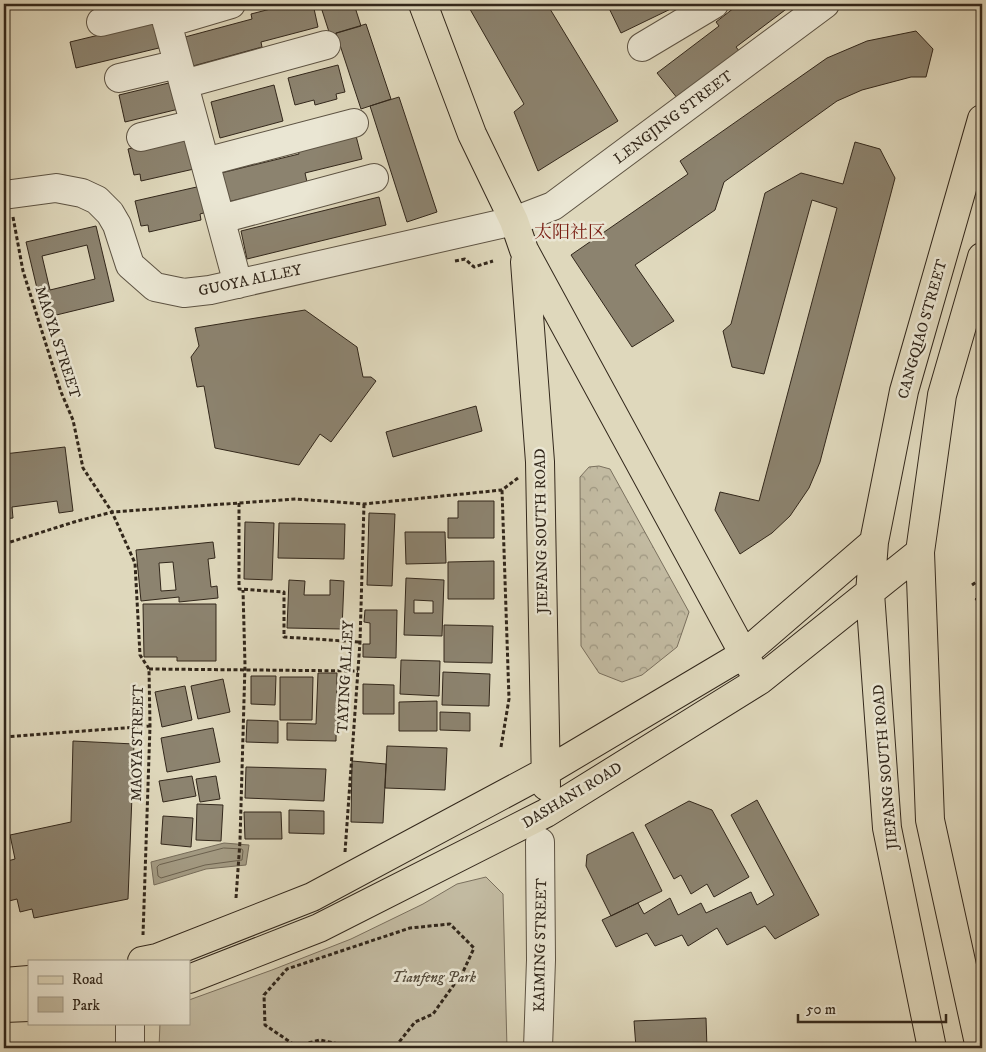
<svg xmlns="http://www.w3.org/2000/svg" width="986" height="1052" font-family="'IM FELL DW Pica','Noto Serif SC',serif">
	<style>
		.forest { fill: url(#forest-crowns); stroke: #7a705e }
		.green { fill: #c2baa1; stroke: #7a705e }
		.water { fill: #a49c85; stroke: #766d5b }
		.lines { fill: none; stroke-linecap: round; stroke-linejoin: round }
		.shore { stroke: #6b6250; stroke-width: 1 }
		.building { fill: #8c836f; stroke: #32271b; fill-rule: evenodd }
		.minor-casing { stroke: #5d5343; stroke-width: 30 }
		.major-casing { stroke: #32271b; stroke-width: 30 }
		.path { stroke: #32271b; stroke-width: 3; stroke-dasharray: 4 2.5; stroke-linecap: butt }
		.minor { stroke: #eae6d3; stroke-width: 28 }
		.major { stroke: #dfd8bc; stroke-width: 28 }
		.labels { text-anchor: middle; stroke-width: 5; stroke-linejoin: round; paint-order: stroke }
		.street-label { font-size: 15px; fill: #32271b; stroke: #eae6d3 }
		.park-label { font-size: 15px; font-style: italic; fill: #564c3c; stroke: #eae6d3 }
		.quarter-label { font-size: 18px; fill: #7a1f14; stroke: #eae6d3 }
	</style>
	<defs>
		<pattern id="forest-crowns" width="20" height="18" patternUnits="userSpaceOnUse" patternTransform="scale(1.25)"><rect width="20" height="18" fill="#c2baa1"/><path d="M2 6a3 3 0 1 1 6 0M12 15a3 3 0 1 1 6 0" fill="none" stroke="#9e9782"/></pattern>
	</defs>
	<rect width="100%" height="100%" fill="#dfd8bc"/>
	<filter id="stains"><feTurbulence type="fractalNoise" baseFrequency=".004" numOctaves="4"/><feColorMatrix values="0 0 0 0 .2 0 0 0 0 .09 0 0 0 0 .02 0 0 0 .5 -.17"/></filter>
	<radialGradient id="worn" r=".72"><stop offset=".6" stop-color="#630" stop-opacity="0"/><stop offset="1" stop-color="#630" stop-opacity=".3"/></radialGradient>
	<path class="forest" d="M599,466L610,469L689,612L677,647L642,675L622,682L599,673L581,646L580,477L589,467Z"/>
	<path class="green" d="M486,877L503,894L507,1048H159L160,1023H189V1000L272,970L351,939L423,904L457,884Z"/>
	<path class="water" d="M224,843L249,845L246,865L206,869L154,885L151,862Z"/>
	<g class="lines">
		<path class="shore" d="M224,848L242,849L243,851L242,860L205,865L161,878L158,876L157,867L159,865Z"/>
	</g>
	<path class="building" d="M290,4H313L318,27L261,42L262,47L193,66L185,37L252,19L251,14Z
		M320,4H354L361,26L330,35Z
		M467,4H547L618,121L538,171L514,112L524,104Z
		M607,4H681L621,33Z
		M739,4H793L736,47L740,52L678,99L657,73L719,26L716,22Z
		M157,21L163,47L76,68L70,42Z
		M366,24L391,99L361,109L336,33Z
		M916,31L933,49L926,77H911L862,90L837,101L724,182L715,210L635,265L674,321L632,347L571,255L688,174L680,161L827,58L867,41Z
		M338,65L345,92L336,94L337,99L315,105L314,100L295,105L288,78Z
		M177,81L183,108L125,122L119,95Z
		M274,85L283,121L220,138L211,102Z
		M399,97L437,212L407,222L370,106Z
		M355,132L362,159L305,173L307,182L228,202L221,173L299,154L297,146Z
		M193,134L194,169L141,181L140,174L134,175L128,149Z
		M855,142L880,149L895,178L820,462L809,488L790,516L772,533L740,554L715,510L720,492L759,501L837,208L812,200L764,374L732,367L723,331L731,324L765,193L801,173L843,184Z
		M201,186L207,212L200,214L201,220L149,232L148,225L141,226L135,201Z
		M379,197L386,225L247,259L241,231Z
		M96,226L114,301L44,318L26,242ZM87,245L95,279L50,290L42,256Z
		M305,310L357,347L363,377H371L376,381L331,442L320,434L299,465L215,448L204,386L197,387L191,357L199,346L195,328Z
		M476,406L482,431L393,457L386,432Z
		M65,447L73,511L59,513L57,501L12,507L13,518L4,519V454Z
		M458,501H494V538H448V518H458Z
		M369,513L395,514L392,586L367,585Z
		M245,522L274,523L272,580L244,579Z
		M279,523L345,524L344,559L278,558Z
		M405,532H445L446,563L406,564Z
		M213,542L215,558L208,559L211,587L217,586L218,598L179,602V597L141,601L136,550ZM173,562L176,590L161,591L159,563Z
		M494,561V599H448V562Z
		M406,578L444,580L442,636L404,635ZM414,600L433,601V613H414Z
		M289,580L305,581L304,595H330V580L344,581L342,629L287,628Z
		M982,592V608L975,599Z
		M143,604H216V661H177V657H144Z
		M365,610H397L396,658L363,657V644H370V623L364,622Z
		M444,625L493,626L492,663L444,662Z
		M401,660L440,661L439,696L400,694Z
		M443,672L490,674L489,706L442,705Z
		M318,673H337L336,741L287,740V723L316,724Z
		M251,676H276L275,705L251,704Z
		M280,677H313L312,720H280Z
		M223,679L230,712L198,719L191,686Z
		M363,684L394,685V714H363Z
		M185,686L192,720L162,727L155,692Z
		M437,701V731H399V702Z
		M440,712L470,713V731L440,730Z
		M247,720L278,721V743L246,742Z
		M213,728L220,762L167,772L161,738Z
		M73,741L134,744L128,899L34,918L32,909L20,912L17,899L9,901L4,880V862L15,859L10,835L71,822Z
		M387,746L447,748L445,790L385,788Z
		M352,761L386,764L383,823L351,822Z
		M246,767L326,769L324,801L245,798Z
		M192,776L196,796L163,802L159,781Z
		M216,776L220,799L200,802L196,779Z
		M757,800L819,915L775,939L765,926L727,945L717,928L688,946L682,935L655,946L647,933L616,947L602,920L638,903L644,914L670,898L678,915L701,903L706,913L751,892L757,905L774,895L731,815Z
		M689,801L712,810L749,877L714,897L707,884L691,894L681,875L674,879L645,825Z
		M197,804L223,805L221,841L196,840Z
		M289,810L324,811V834L289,833Z
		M244,812H281L282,839H245Z
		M163,816L193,818L191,847L161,844Z
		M633,832L662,891L611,916L586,866L587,855Z
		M706,1018L707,1048H636L634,1021Z"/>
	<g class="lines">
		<g class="minor-casing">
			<path id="minor" d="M162,4L238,284
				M101,22L163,7
				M167,23L231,4
				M642,47L714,4
				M119,78L178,64
				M184,84L326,45
				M141,137L194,124
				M205,162L354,123
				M4,195L56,188L82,193L97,200L110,213L117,225L130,265L155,287L184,293L210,290L514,221L553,206L825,4
				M221,219L374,178
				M130,1048V1023
				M538,1048L541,960L540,842"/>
		</g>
		<g class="major-casing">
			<path id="major" d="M423,4L472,134L514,221L524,250L752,669
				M525,262L540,462L546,786
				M142,961L157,958L312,897L547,771L744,654L874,542
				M189,979L319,928L546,813L760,680L920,552
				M4,982L29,980
				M4,1008L29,1007
				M932,1048L887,828L870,593L874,542L904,391L982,119
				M980,1048L930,820L920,552L942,395L982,257"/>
		</g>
		<path class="path" d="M13,217L23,271L61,392L73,420L83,468L112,512L135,563L140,655L149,669L150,726L143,935
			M455,261L465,259L474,267L493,261
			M239,503V589L284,592V637L360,642
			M4,544L74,522L112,512L296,499L364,504L502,490L518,478
			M972,585L982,578
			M149,669L358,671
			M4,737L150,726
			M501,747L509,699L502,490
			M345,852L360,642L364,504
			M236,898L240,841L245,665L243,590
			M357,1048L320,1040L296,1046L265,1025L264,995L287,969L410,928L450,924L474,948L463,972L433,1014L415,1022L396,1046L387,1048"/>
		<use href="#minor" class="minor"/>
		<use href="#major" class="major"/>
	</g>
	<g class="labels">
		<g class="street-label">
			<text transform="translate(673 117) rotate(-37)" y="5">LENGJING STREET</text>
			<text transform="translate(250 280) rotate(-12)" y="5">GUOYA ALLEY</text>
			<text transform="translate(922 329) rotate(-74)" y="5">CANGQIAO STREET</text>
			<text transform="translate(58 342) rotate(72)" y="5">MAOYA STREET</text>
			<text transform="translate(541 531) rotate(-91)" y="5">JIEFANG SOUTH ROAD</text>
			<text transform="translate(345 677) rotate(-87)" y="5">TAYING ALLEY</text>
			<text transform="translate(137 743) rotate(-89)" y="5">MAOYA STREET</text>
			<text transform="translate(885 767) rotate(-95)" y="5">JIEFANG SOUTH ROAD</text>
			<text transform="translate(572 795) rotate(-31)" y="5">DASHANI ROAD</text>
			<text transform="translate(540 945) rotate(-89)" y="5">KAIMING STREET</text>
		</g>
		<g class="park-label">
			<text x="434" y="982">Tianfeng Park</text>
		</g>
		<g class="quarter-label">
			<text x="570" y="238">太阳社区</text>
		</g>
	</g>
	<rect width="986" height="1052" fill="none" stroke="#dfd8bc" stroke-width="20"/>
	<rect x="5" y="5" width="976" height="1042" fill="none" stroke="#32271b" stroke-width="2.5"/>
	<rect x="10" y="10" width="966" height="1032" fill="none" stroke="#32271b"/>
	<rect x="28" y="960" width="162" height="65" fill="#eae6d3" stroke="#a09a89"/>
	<rect x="38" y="976" width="25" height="8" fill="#dfd8bc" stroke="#a09a89"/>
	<text x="72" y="984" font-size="15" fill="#32271b">Road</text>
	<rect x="38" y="997" width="25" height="15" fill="#c2baa1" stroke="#a09a89"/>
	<text x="72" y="1010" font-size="15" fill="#32271b">Park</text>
	<path d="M798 1014v8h148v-8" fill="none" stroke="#32271b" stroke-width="2.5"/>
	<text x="806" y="1014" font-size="15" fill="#32271b" stroke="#eae6d3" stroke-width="4" paint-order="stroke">50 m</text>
	<rect width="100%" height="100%" filter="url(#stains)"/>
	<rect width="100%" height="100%" fill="url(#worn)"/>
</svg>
